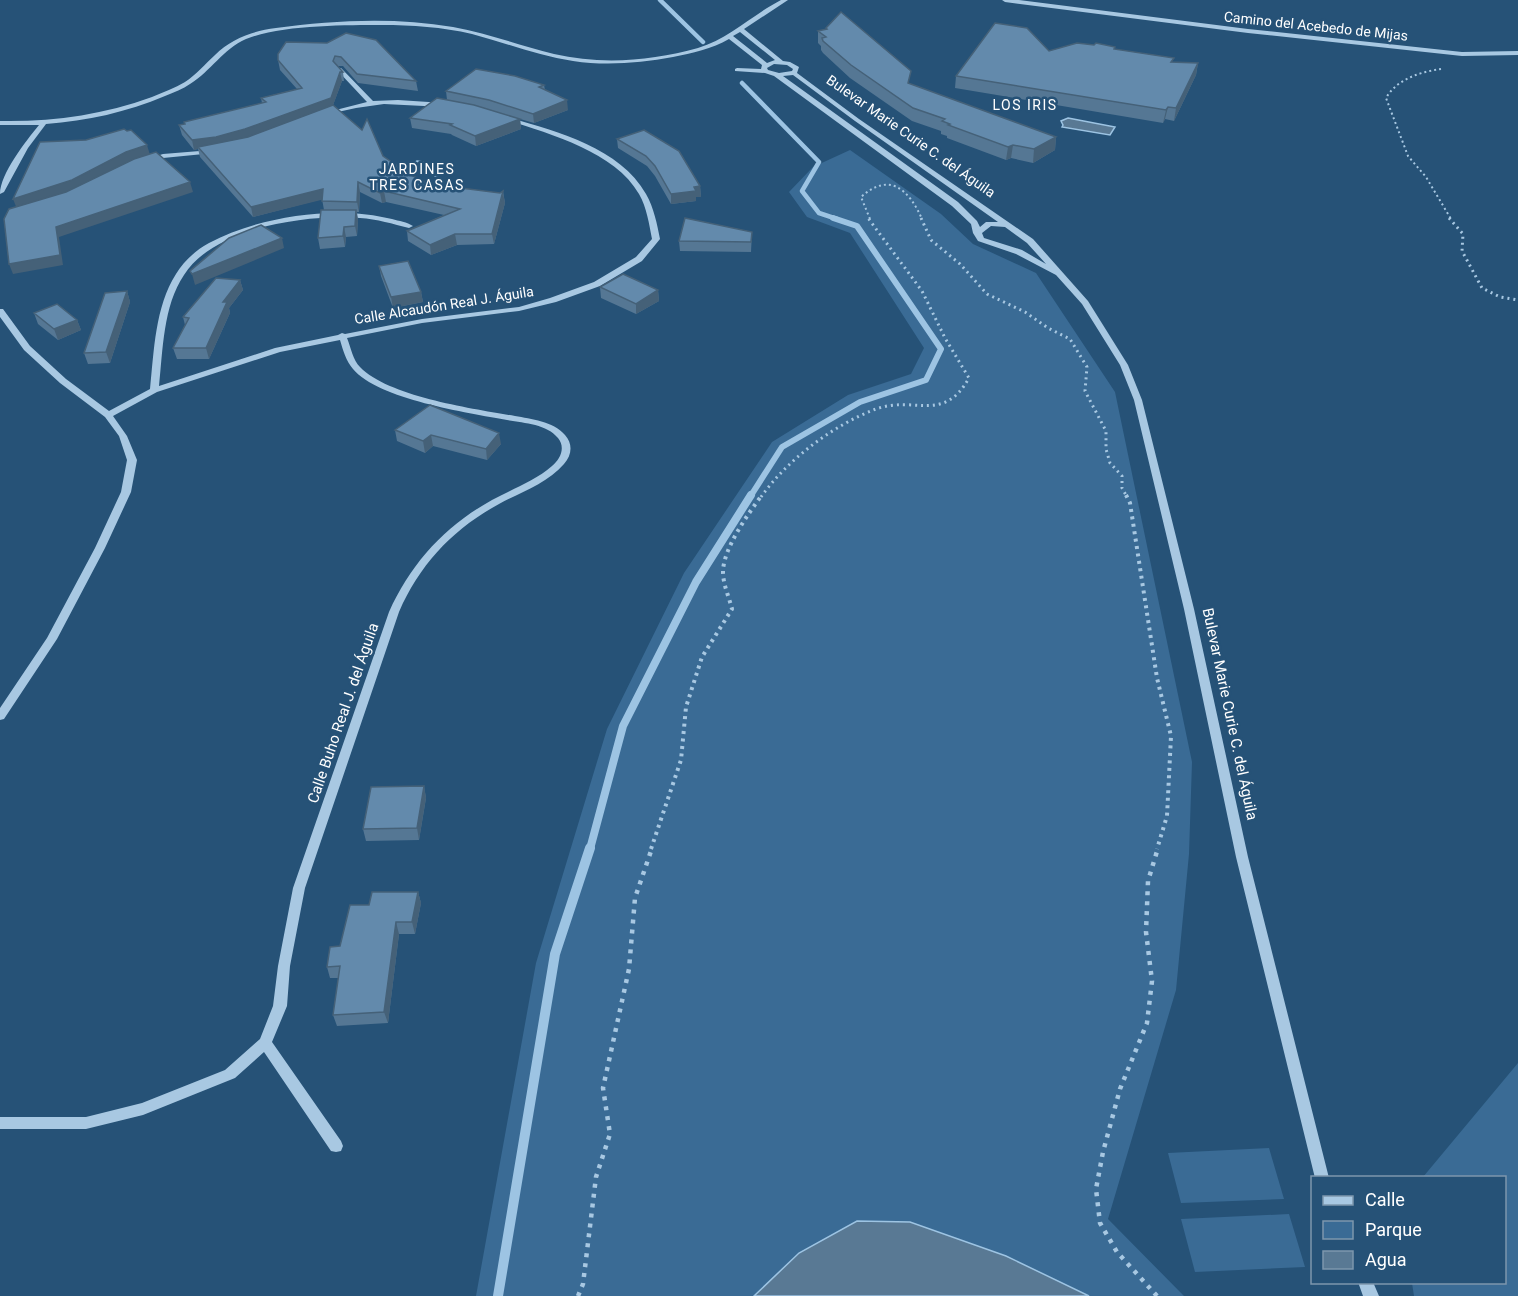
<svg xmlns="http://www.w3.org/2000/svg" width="1518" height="1296" font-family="Roboto,sans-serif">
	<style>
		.green { fill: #3a6b95 }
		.water { fill: #597994; stroke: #9dc4e3; stroke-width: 1.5 }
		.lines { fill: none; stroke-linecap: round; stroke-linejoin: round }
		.stream-far3 { stroke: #9dc4e3; stroke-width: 4.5 }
		.stream-far2 { stroke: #9dc4e3; stroke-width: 6 }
		.stream-far1 { stroke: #9dc4e3; stroke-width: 8 }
		.stream { stroke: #9dc4e3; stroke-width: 10 }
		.path-far3 { stroke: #a8c8e2; stroke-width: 2; stroke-dasharray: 2 3; stroke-linecap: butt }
		.path-far2 { stroke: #a8c8e2; stroke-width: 3; stroke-dasharray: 2 4; stroke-linecap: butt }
		.path-far1 { stroke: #a8c8e2; stroke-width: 4; stroke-dasharray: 3 4.5; stroke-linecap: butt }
		.path { stroke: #a8c8e2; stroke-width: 4.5; stroke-dasharray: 4 6; stroke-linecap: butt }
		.minor { fill: #a8c8e2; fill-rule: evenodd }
		.wall { fill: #557794 }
		.shaded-wall { fill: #456178 }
		.building { fill: #638aac; stroke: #456178; stroke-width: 1.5 }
		.labels { text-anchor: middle; stroke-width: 5; stroke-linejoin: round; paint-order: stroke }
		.far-street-label { font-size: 14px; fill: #fff; stroke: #265277 }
		.far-neighbourhood-label { font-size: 14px; letter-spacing: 1.5px; fill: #fff; stroke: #265277 }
		.street-label { font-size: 15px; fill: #fff; stroke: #265277 }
	</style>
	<rect width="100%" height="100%" fill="#265277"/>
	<path class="green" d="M850,150L941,214L973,244L1036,273L1115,392L1192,762L1189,854L1176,990L1108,1219L1184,1296H476L536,963L607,729L684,573L772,442L848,395L911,374L924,348L850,233L807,217L789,192L813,167Z
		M1518,1063V1296H1414L1412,1283L1504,1282V1178L1423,1177Z
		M1269,1148L1284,1199L1181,1203L1168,1153Z
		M1289,1214L1305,1267L1195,1272L1181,1219Z"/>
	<path class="water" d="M1068,118L1115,127L1110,135L1062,127L1063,125L1061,121Z
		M417,161L436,164L445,171L444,174L435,176L428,171L411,169L408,166Z
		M857,1221L910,1222L1006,1256L1089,1296H754L799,1253Z"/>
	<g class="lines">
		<path class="stream-far3" d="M660,0L703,42
			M742,83L819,162L802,191L819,213L837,219"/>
		<path class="stream-far2" d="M750,497L782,447L860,402L926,380L941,349L857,226L833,218"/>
		<path class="stream-far1" d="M590,849L623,726L696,582L751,495"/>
		<path class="stream" d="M498,1296L555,954L590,848"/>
		<path class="path-far3" d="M1441,69C1420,72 1397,79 1386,98L1408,156L1426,177L1451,219
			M870,219L861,197C890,171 909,190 922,219"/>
		<path class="path-far2" d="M921,218L931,240L960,264L987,294L1025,312L1048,328L1070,339L1087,367L1085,391L1106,431V449L1110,463L1122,476V488L1127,497
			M1449,218L1463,234L1462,251L1482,288L1500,297L1518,300
			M761,497C787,460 833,425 876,409C915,395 943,424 969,378L945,338L922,291L868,218"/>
		<path class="path-far1" d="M1126,495L1130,503L1157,678L1171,736L1167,816L1157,849
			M651,849L681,760L686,707L702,657L732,609C729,597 723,584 723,572C723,549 748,514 762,495"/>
		<path class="path" d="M578,1296L583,1284L596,1177L610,1134L603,1088L629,969L635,898L652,848
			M1157,1296L1117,1252L1100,1223L1096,1189L1103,1152L1120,1089L1147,1023L1152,981L1146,932L1148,881L1158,848"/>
		<path class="minor" d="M781,0H788L744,29L783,61L790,62L799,67L797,73L859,119L1033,239L1088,301L1128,365L1142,400L1194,609L1248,857L1329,1178H1315L1236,857L1184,609L1134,400L1120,365L1082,304L1056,275L1016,254L978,241L973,233L971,224L952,206L774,76L765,73L735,71V69L737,68L761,69L762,65L729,39C712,49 692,53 673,57C640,63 606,66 573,61C539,56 506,43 472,34C442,27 412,25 382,25C345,25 280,25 246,39C223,49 211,71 190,84C183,89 174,92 165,96C127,112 87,121 46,124L28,148L4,192L0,194C0,174 26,141 39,125H0V121C52,122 102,115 152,97C163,92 175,88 185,82C196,75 205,64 215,55C232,38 253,31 276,28C334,20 395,17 453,27C488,33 520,46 554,54C601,65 652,61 698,48C729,39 752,15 781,0ZM740,32L775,60L767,63L733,36ZM774,64L787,65L793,69L792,71L779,73L768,70L767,68ZM793,75L855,121L998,222H986L980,227L977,221L958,202L783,76ZM991,226L1005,227L1027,243L1046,264L1022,250L984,238L982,233Z
			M1002,0H1019L1248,29L1462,52L1518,51V55L1462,56L1248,33L1005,2Z
			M337,68H341L373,101L398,100L444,103L447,105L444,107L384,104L356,108L324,115V113L367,102L337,70Z
			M507,118H511C558,132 620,148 646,194C654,208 657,224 660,239L642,261L600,286L556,302L519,311L422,323L347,338C351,348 353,360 360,367C389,397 475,409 515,416C531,419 553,421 565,435C573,444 572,455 564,464C548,483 521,492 499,504C453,529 420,564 399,612L305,888L290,966L287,1006L272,1042L341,1141L343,1146L341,1151L336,1152L331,1151L264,1052L235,1078L143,1115L86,1129H0V1117H86L142,1103L225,1070L260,1039L273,1006L278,966L293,888L389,612C411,563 445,526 492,500C512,489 535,481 552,466C560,459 566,448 558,438C547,424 524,423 507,420C468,413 378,399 353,369C346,361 343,350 340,340L280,352L157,392L113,416L127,436L137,460L131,492L105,548L57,639L4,719L0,720V708L47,638L95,548L121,492L127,460L119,436L105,417L60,383L24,350L0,317V309H3L30,346L66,379L109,411L150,389C154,351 155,307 176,274C184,261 196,250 209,243C259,216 337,205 392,219C399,221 407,222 413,226L409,228C393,224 377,219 360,218C308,214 214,227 184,275C163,306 163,350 159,386L275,348L338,335L342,333L345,334L422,319L519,307L550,298L594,282L636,257L652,239C649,224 647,208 639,194C615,152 550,134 507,120Z
			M212,150L214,151V153L163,158L147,162L144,160L163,154Z
			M1358,1282H1373L1379,1296H1363Z"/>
	</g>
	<path class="wall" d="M826,28L910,84L1056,137L1055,150L1033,163L1011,158L1006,160L947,138V136L941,134V131L912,121L850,78L823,53L821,50V46L818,43V31L826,29Z
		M327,43L416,81L418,91L358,83L343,66H337L343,72L344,81H342L333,105L383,156L409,174L429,184L500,193L503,191L505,203L494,244L457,245L431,255L408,241L407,231L444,215L386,202L382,203L360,192L359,212H357L358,220L357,236L346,237L345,247L320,249L318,238L324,210L322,199L253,217L200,157L198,149L194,150L182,135L179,125L184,124V122L262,103L261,98L297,89L280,70L278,60Z
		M1094,45L1115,47V49L1173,62L1198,63L1196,75L1174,121L1165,119L1163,123L955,88L956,76L1049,51Z
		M544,85L545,90L568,110L534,123L520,119L521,129L476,146L452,135L451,134L412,128L410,118L447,100L446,91Z
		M617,139L700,186L701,197H696V201L671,204L655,176L647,166L618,148Z
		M752,232L751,252L680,251L679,241Z
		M379,266L421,292L423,302L393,308L381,276Z
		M240,280L243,290L229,308L230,313L209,359H177L173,348L185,325L183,317Z
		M600,287L658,290L659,301L636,314L601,298Z
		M127,291L130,302L110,363L88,364L84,353Z
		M34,313L77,320L81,330L58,340L38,324Z
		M395,430L501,444L487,460L433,446L425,453L397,441Z
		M424,786L426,798L419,840L366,841L363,829Z
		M418,892L421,903L415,934H399L388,1023L337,1026L333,1015L339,978H330L327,967L340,946L369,905Z"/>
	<path class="shaded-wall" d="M1198,63L1196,75L1174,121L1176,108Z
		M340,72L342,81L332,108L247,139L198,147V149L194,150L192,140Z
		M567,100L568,110L534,123L533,114Z
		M1168,107L1165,119L1163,123L1166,110Z
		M520,119L521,129L476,146L475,136Z
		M1056,137L1055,150L1033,163L1034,149Z
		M147,145L150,155L76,190L17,209L13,199L126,152Z
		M1013,145L1011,158L1006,160L1008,147Z
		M190,182L193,192L59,237L63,265L13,274L9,264L56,227Z
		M358,182L360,192L359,212L357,202Z
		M700,186L701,197H696V201L671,204V194Z
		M323,189L325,199L253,217L251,207Z
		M384,191L386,202L382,203L380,193Z
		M503,193L505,203L494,244L492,234Z
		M356,210L358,220L357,236L355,226Z
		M344,227L346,237L345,247L343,236Z
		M455,234L457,245L431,255L430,245Z
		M282,238L284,248L195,285L192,274Z
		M240,280L243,290L229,308L230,313L209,359L206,348L223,302Z
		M658,290L659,301L636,314V304Z
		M127,291L130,302L110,363L106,352Z
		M421,292L423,302L393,308L391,297Z
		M77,320L81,330L58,340L54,329Z
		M499,433L501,444L487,460L486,449Z
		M431,435L433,446L425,453L423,441Z
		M424,786L426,798L419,840L417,828Z
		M418,892L421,903L415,934L412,922Z
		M396,922L399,934L388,1023L384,1012Z"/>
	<path class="building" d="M841,12L911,71L908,83L1056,137L1034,149L1013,145L1008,147L948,125L950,124L942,121L945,119L913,108L851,65L823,41L822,38L826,37L818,31L827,29L826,28Z
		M995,23L1027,28L1049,51L1077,43L1094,45L1096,43L1115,47L1114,49L1174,58L1171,62L1198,63L1176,108L1168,107L1166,110L956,76Z
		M346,33L376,40L416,81L357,74L341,57L335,56L333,61L343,72H340L331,98L245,129L216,137L192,140L179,125L185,124L184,122L266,102L261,98L302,88L278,60V54L286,42L327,43Z
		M476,69L515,76L544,85L539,87L567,100L533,114L489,100L446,91Z
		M437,98L474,105L520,119L475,136L450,125L452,124L410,118Z
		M333,105L362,130L367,119L383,156L409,174L429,184L500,193L503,191L492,234H455L430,245L407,231L460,209L384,191L380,193L358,182L357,202L322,201L323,189L251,207L198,147L248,137Z
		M124,129L127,131L131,130L147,145L126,152L72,180L13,199L40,142L86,140Z
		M644,130L679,151L700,186L694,187L696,191L671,194L655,166L646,156L617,139Z
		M156,152L190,182L56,227L60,255L9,264L4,219L9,209L66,192L134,159Z
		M321,210H356L355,226L344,227L343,236L318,238Z
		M685,218L752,232L751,242L679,241Z
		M261,225L282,238L192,274L190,271L229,238Z
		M408,261L421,292L391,297L379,266Z
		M623,274L658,290L636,304L600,287Z
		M216,278L240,280L223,302H227L206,348H173L189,318L183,317Z
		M127,291L106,352L84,353L105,293Z
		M57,304L77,320L54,329L34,313Z
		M430,405L499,433L486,449L431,435L423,441L395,430Z
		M424,786L417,828L363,829L371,787Z
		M372,892H418L412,922H396L384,1012L333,1015L340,966L327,967L330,947L340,946L350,905H369Z"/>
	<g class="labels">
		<g class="far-street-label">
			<text transform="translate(1316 26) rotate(6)" y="5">Camino del Acebedo de Mijas</text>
			<text transform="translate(911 136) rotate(35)" y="5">Bulevar Marie Curie C. del Águila</text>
			<text transform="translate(444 305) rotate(-9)" y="5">Calle Alcaudón Real J. Águila</text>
		</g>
		<g class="far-neighbourhood-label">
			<text x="1025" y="110">LOS IRIS</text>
			<text x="417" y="174">JARDINES<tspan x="417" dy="16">TRES CASAS</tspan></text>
		</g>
		<g class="street-label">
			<text transform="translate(343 713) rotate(-71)" y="5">Calle Buho Real J. del Águila</text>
			<text transform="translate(1230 714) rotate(78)" y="5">Bulevar Marie Curie C. del Águila</text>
		</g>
	</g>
	<rect x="1311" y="1176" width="195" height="108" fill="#265277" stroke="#7d97ad" stroke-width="1.5"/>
	<rect x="1323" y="1196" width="30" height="9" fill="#a8c8e2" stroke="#7d97ad" stroke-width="1.5"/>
	<text x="1365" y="1206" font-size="18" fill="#ffffff">Calle</text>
	<rect x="1323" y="1221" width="30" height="18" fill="#3a6b95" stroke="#7d97ad" stroke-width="1.5"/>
	<text x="1365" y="1236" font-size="18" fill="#ffffff">Parque</text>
	<rect x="1323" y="1251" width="30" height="18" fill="#597994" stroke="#7d97ad" stroke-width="1.5"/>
	<text x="1365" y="1266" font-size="18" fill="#ffffff">Agua</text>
</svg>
